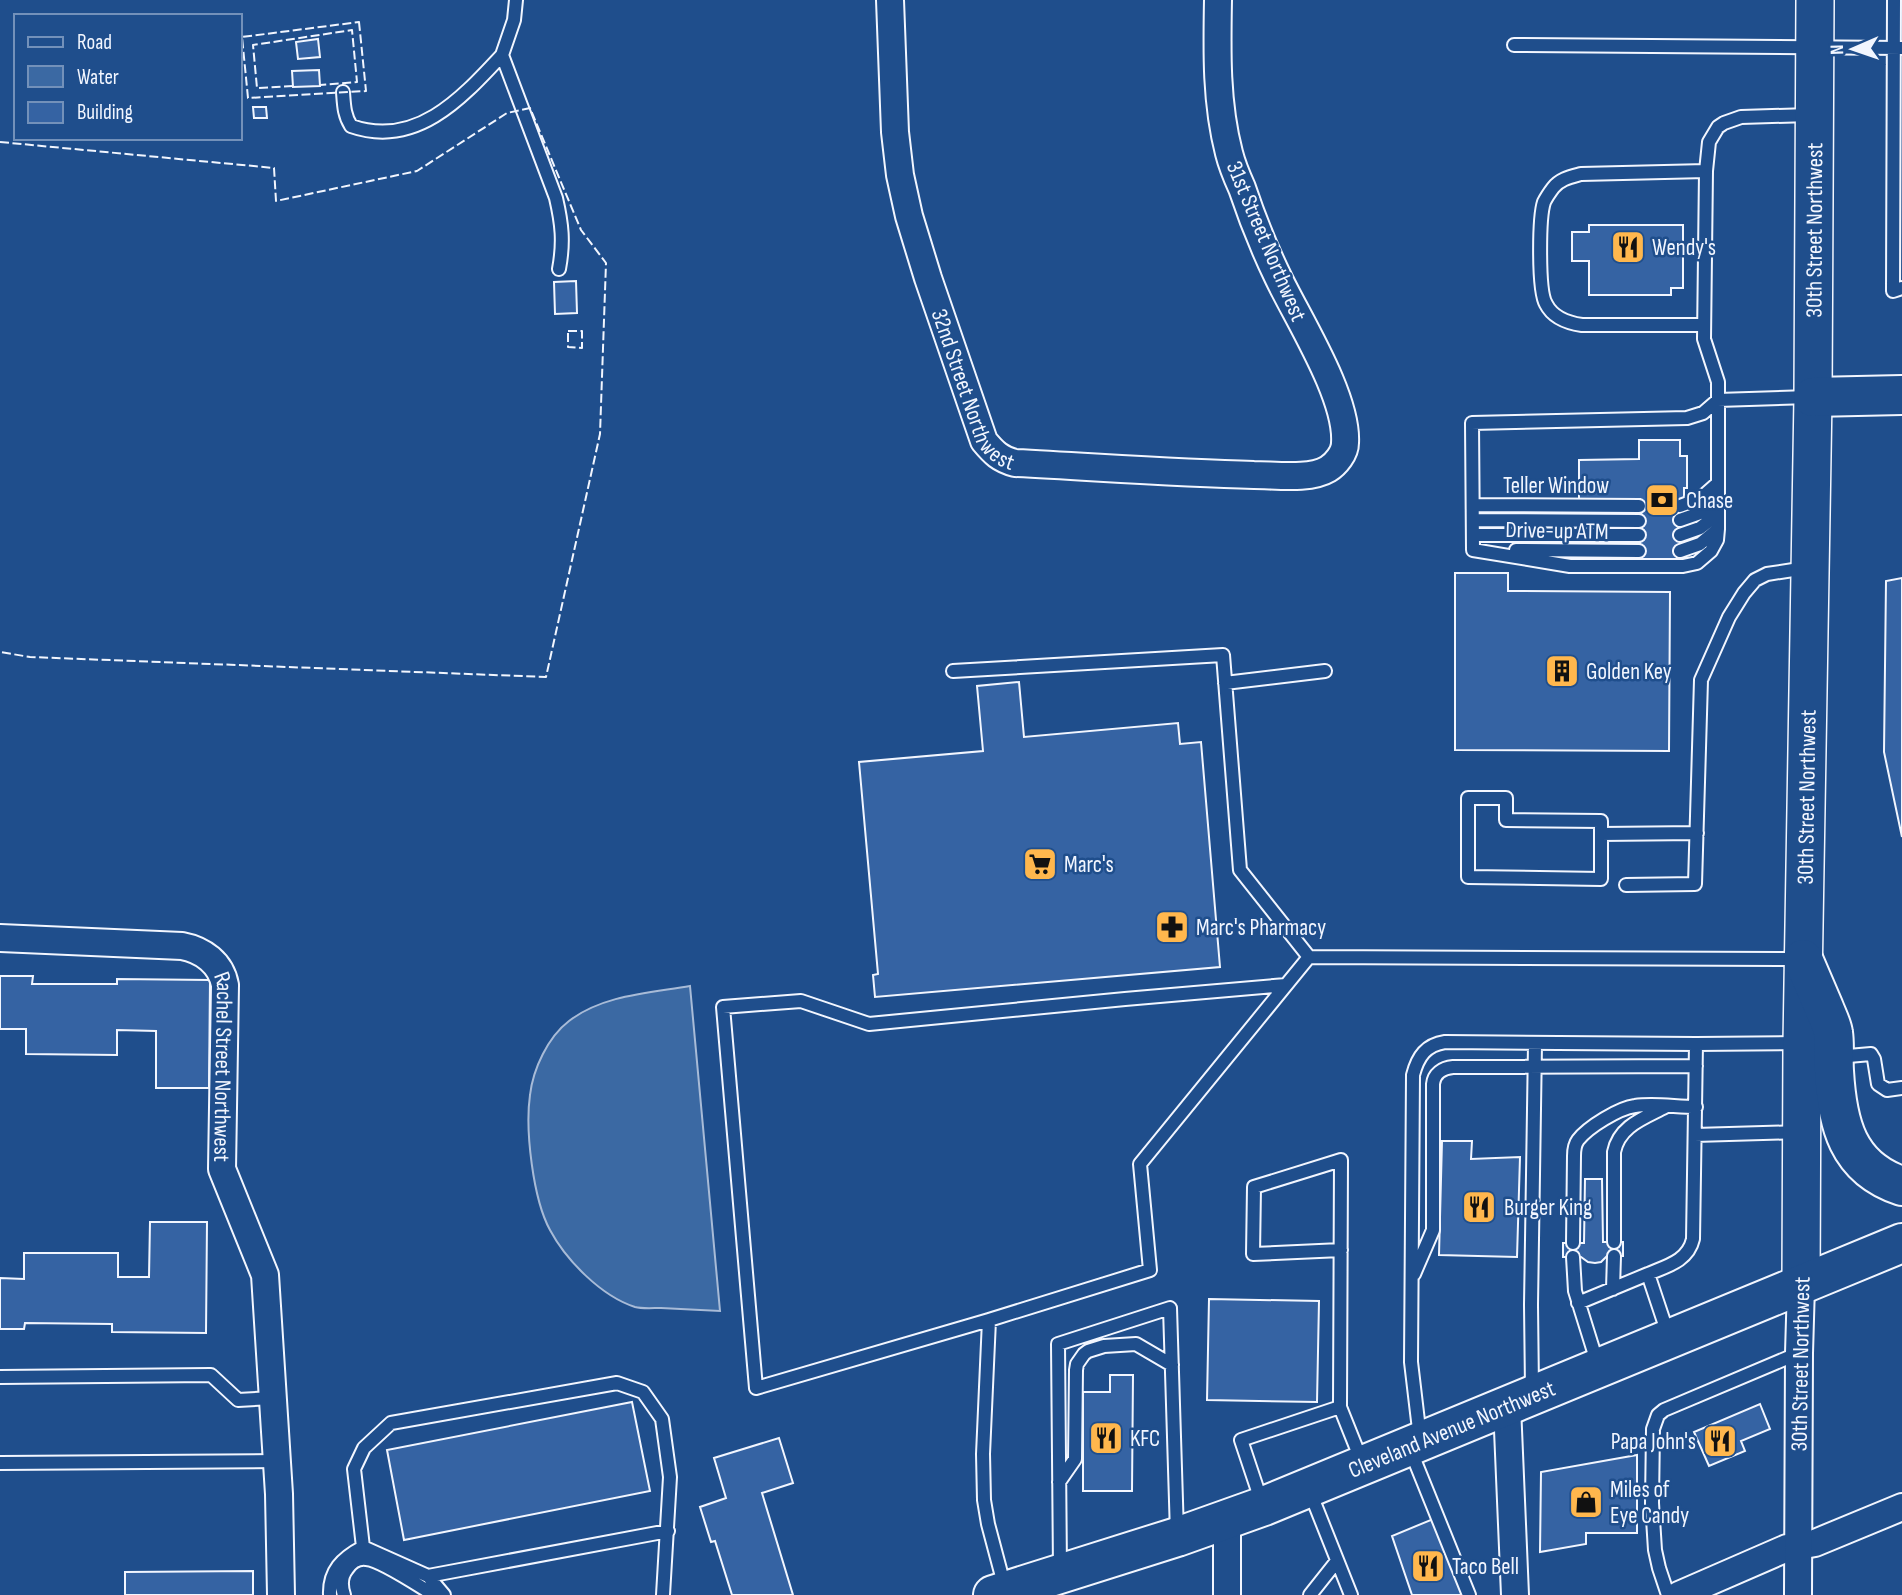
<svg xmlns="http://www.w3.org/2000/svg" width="1902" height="1595" font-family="'Sofia Sans Condensed',sans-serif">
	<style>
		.water { fill: #3b69a3; stroke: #a8bbd7; stroke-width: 2 }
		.building { fill: #3563a3; stroke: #f2f6ff; stroke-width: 2 }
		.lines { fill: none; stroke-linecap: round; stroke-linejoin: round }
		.service-casing { stroke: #f2f6ff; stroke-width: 16 }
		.minor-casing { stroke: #f2f6ff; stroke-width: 30 }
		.secondary-casing { stroke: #f2f6ff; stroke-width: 40 }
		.primary-casing { stroke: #f2f6ff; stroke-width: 42 }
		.motorway-casing { stroke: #f2f6ff; stroke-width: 42 }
		.service { stroke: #1f4e8c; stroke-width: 12 }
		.minor { stroke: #1f4e8c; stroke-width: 26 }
		.secondary { stroke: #1f4e8c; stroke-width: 37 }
		.primary { stroke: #1f4e8c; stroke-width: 38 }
		.motorway { stroke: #1f4e8c; stroke-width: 38 }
		.fence { stroke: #f2f6ff; stroke-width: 2; stroke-dasharray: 9 3.5; stroke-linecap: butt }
		.labels { text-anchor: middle; stroke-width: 5; stroke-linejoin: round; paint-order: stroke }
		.street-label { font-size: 23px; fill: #f2f6ff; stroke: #1f4e8c }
		.poi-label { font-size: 23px; fill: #f2f6ff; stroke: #1f4e8c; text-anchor: start }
	</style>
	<rect width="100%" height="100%" fill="#1f4e8c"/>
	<path class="water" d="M690,986L720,1311C700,1310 681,1309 661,1308C653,1308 642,1309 635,1307C601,1296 566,1260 550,1230C533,1199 525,1130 530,1095C533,1069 548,1037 569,1021C603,995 649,993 690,986Z"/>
	<path class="building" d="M318,39L320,57L298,59L296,42Z
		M319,70L320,86L293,87L292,71Z
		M253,107H266L267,118H254Z
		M1589,225H1683V288H1671V295H1589V261H1572V232H1589Z
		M576,281L577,313L555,314L554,282Z
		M1639,440H1680V456H1687V488H1684V500H1680V559L1640,560V499H1579V460L1639,459Z
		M1455,573H1508V591L1670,592L1669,751L1455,750Z
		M1902,578V837L1884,752L1886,581Z
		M1019,682L1024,737L1178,723L1180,744L1201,742L1220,967L875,997L873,975L878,974L859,762L983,751L977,686Z
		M0,976H33L32,984H117V979L210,980L209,1088H156V1031L117,1030V1055L26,1054V1029H0Z
		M1442,1141H1472L1471,1159L1520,1157L1517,1257L1439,1255Z
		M1585,1179H1602L1603,1242H1623V1256H1607L1601,1262L1595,1263L1588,1262L1581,1257H1563V1243H1584Z
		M150,1222H207L206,1333L112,1332V1324L25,1323L24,1329H0V1278L24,1279V1253H118V1277H149Z
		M1209,1299L1319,1301L1317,1402L1207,1400Z
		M1110,1375H1133L1132,1491H1083V1392H1110Z
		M632,1402L650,1491L404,1540L387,1450Z
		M1760,1404L1770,1429L1741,1441L1745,1451L1709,1466L1694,1432Z
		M779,1438L793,1483L762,1493L793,1595H732L715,1541L711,1542L700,1507L726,1498L714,1458Z
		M1637,1455V1533H1586V1544L1540,1552L1541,1472Z
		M1438,1517L1465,1595H1412L1392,1536Z
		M253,1571V1595H125V1572Z"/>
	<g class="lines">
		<g class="service-casing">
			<path id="service" d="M1894,0L1893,291L1902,288
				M1514,45L1902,48
				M502,55L514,20L516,0
				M343,92C344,105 344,115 351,126C416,149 462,98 502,55L556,198C562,224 564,242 559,269
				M1704,325H1582C1568,323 1553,318 1546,304C1538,291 1539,217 1544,202C1546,198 1550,192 1553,188C1560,179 1570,177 1581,174L1706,171
				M1809,397L1718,400L1703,413L1687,418L1472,423L1473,550L1570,566H1683L1697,563L1711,551L1717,540L1718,529V382L1704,339L1706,171L1709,142L1718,127L1724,123L1741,117L1810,115
				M1473,505L1639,506
				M1680,506L1701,498L1718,483
				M1473,520L1639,521
				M1680,520L1700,513L1718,499
				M1473,535H1639
				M1680,535L1700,528L1718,514
				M1516,550L1639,551
				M1680,551L1700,544L1718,529
				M953,671L1223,655L1240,870L1309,957
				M1225,683L1325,671
				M1601,834V821L1506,820V798H1468V877L1601,879V834L1697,833
				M1626,885L1695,884L1701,680L1729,617L1744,593L1755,580L1767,574L1806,568
				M1837,1057L1871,1054L1874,1059L1878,1084L1887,1090L1902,1088
				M1695,1135L1800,1132
				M1614,1242V1152C1619,1126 1644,1118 1665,1107
				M1573,1243L1574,1156C1574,1150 1575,1144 1578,1140C1588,1127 1619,1108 1635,1106C1654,1103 1676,1107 1696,1107
				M1573,1257L1575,1291L1598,1365
				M1414,1274L1433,1230V1084C1434,1074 1442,1068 1453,1067L1696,1066
				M1613,1289L1614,1256
				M1578,1303L1648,1274
				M989,1320L756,1388L723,1007L801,1001L869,1024L1125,999L1286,985
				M1668,1334L1648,1274C1667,1266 1688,1261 1693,1239L1696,1044
				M0,1377L211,1375L238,1400L272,1398
				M1532,1389L1531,1305L1535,1044
				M1340,1407L1341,1160L1254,1187L1253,1254L1341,1250
				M1420,1438L1411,1362L1413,1075C1418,1056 1426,1045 1445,1042L1696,1044L1800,1043
				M1410,1449L1469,1595
				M0,1463L277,1461
				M1059,1482L1075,1459L1076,1370L1077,1364L1084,1354L1088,1351L1104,1346L1136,1344L1172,1365
				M1310,1492L1351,1595
				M1262,1503L1241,1440L1340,1407L1362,1462
				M363,1547L354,1469L364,1448L391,1423L617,1383L643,1392L662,1419L670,1477L663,1595
				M1060,1570L1058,1344L1170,1308L1177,1533
				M1005,1588L988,1524L984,1500L983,1454L989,1320L1150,1270L1140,1164L1309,957L1800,959
				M330,1595C329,1571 342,1558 363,1547L428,1576
				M344,1595C341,1586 341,1576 347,1569C351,1563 358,1558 366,1559C381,1560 419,1586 434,1595
				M444,1595L428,1576L668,1531
				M1310,1595L1337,1561
				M1668,1595L1659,1568L1655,1550L1652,1503L1653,1429L1658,1415L1664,1410L1799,1353"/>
		</g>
		<g class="minor-casing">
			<g id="minor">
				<path id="s1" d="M890,0L895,132L900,175L909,216L928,278L984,441C994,453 1000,459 1015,463C1095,467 1175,473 1254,475C1275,475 1310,480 1328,469C1336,464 1345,453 1345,443C1348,397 1298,319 1278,277C1264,248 1252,218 1242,188C1237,177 1232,165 1229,153C1216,103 1217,52 1218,0"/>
				<path id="s2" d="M0,938L182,946C203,950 221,963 225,985L222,1169L265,1275L279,1494L281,1595"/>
				<path d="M1507,1406L1515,1595"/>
				<path d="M1227,1595V1520"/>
				<path d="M1679,1595L1787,1548L1815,1543L1902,1507"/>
				<path d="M1798,1595L1799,1353L1801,1285"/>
			</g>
		</g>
		<g class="secondary-casing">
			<g id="secondary">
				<path id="s3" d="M1801,1285L1802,1043L1813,397L1815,0"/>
			</g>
		</g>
		<g class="primary-casing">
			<g id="primary">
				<path d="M1803,959C1810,975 1817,992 1824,1008C1827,1016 1832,1025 1833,1033C1835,1046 1833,1059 1834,1071C1837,1123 1847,1168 1902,1186"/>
				<path id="s4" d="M993,1595L1177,1537L1264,1506L1902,1243"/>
			</g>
		</g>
		<g class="motorway-casing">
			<path id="motorway" d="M1813,397L1902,395"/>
		</g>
		<use href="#service" class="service"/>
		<use href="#minor" class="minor"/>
		<use href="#secondary" class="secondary"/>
		<use href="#primary" class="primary"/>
		<use href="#motorway" class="motorway"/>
		<path class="fence" d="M359,22L366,91L248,98L242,37Z
			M293,86L257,88L253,45L352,30L357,82L320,85
			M0,142L274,168L276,201L417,171L507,113L530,108L581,230L606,263L600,434L546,677L30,657L0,652
			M568,331H582V348L568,347Z"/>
	</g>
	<defs>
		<g id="restaurant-square" transform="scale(1.75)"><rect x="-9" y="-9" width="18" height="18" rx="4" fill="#ffb74d" stroke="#1f4e8c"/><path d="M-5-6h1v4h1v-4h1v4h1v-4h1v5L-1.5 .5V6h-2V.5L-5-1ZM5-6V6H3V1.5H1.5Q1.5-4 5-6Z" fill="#111"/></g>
		<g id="bank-square" transform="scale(1.75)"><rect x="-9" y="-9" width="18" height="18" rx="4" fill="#ffb74d" stroke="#1f4e8c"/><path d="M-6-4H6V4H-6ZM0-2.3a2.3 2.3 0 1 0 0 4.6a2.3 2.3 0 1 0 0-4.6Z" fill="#111"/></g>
		<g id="building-square" transform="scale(1.75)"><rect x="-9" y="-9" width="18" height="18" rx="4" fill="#ffb74d" stroke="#1f4e8c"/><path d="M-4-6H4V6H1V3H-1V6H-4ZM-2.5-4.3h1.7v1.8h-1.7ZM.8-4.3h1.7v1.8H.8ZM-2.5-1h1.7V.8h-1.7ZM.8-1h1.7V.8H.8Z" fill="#111"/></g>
		<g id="supermarket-square" transform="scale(1.75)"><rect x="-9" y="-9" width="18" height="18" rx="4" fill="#ffb74d" stroke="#1f4e8c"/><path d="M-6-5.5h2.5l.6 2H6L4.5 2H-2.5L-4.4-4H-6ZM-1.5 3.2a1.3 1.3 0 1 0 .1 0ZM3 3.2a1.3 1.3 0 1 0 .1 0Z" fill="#111"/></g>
		<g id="pharmacy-square" transform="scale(1.75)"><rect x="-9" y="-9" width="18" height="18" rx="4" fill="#ffb74d" stroke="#1f4e8c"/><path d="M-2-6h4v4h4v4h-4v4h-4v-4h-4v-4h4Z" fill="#111"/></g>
		<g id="shop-square" transform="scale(1.75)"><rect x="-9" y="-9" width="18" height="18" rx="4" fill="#ffb74d" stroke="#1f4e8c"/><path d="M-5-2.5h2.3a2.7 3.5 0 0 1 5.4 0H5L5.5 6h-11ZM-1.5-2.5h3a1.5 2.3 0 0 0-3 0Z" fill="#111"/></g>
	</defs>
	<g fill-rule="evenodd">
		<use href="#restaurant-square" x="1628" y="247"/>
		<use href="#bank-square" x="1662" y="500"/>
		<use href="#building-square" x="1562" y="671"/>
		<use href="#supermarket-square" x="1040" y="864"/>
		<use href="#pharmacy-square" x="1172" y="927"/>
		<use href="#restaurant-square" x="1479" y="1207"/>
		<use href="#restaurant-square" x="1106" y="1438"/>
		<use href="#restaurant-square" x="1720" y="1441"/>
		<use href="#shop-square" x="1586" y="1502"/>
		<use href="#restaurant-square" x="1428" y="1566"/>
	</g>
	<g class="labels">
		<g class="street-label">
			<text dy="8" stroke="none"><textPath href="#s3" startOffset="1055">30th Street Northwest</textPath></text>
			<text transform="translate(1267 241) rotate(67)" y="8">31st Street Northwest</text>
			<text dy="8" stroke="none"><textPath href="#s1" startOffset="404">32nd Street Northwest</textPath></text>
			<text x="1556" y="493">Teller Window</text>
			<text transform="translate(1557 530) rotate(1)" y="8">Drive-up ATM</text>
			<text dy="8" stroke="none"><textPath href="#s3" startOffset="488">30th Street Northwest</textPath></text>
			<text dy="8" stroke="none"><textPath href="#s2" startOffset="326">Rachel Street Northwest</textPath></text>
			<text transform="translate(1800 1364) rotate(-89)" y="8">30th Street Northwest</text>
			<text dy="8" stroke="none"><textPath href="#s4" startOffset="488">Cleveland Avenue Northwest</textPath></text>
		</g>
		<g class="poi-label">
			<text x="1652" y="255">Wendy's</text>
			<text x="1686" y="508">Chase</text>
			<text x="1586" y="679">Golden Key</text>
			<text x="1064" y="872">Marc's</text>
			<text x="1196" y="935">Marc's Pharmacy</text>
			<text x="1504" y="1215">Burger King</text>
			<text x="1130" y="1446">KFC</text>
			<text x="1696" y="1449" text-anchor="end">Papa John's</text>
			<text x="1610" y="1497">Miles of<tspan x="1610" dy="26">Eye Candy</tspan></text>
			<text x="1452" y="1574">Taco Bell</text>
		</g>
	</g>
	<rect x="14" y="14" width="228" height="126" fill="#1f4e8c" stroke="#7391ba" stroke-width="2"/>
	<rect x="28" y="37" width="35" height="10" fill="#1f4e8c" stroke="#7391ba" stroke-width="2"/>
	<text x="77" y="49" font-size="21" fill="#f2f6ff">Road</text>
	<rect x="28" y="66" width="35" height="21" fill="#3b69a3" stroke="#7391ba" stroke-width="2"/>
	<text x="77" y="84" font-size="21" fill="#f2f6ff">Water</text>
	<rect x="28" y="102" width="35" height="21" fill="#3563a3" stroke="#7391ba" stroke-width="2"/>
	<text x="77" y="119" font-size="21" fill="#f2f6ff">Building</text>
	<g transform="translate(1853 49) rotate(268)" stroke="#1f4e8c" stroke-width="5" paint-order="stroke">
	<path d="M0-5L12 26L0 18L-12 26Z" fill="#f2f6ff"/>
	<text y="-10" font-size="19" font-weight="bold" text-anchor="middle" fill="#f2f6ff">N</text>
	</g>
</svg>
